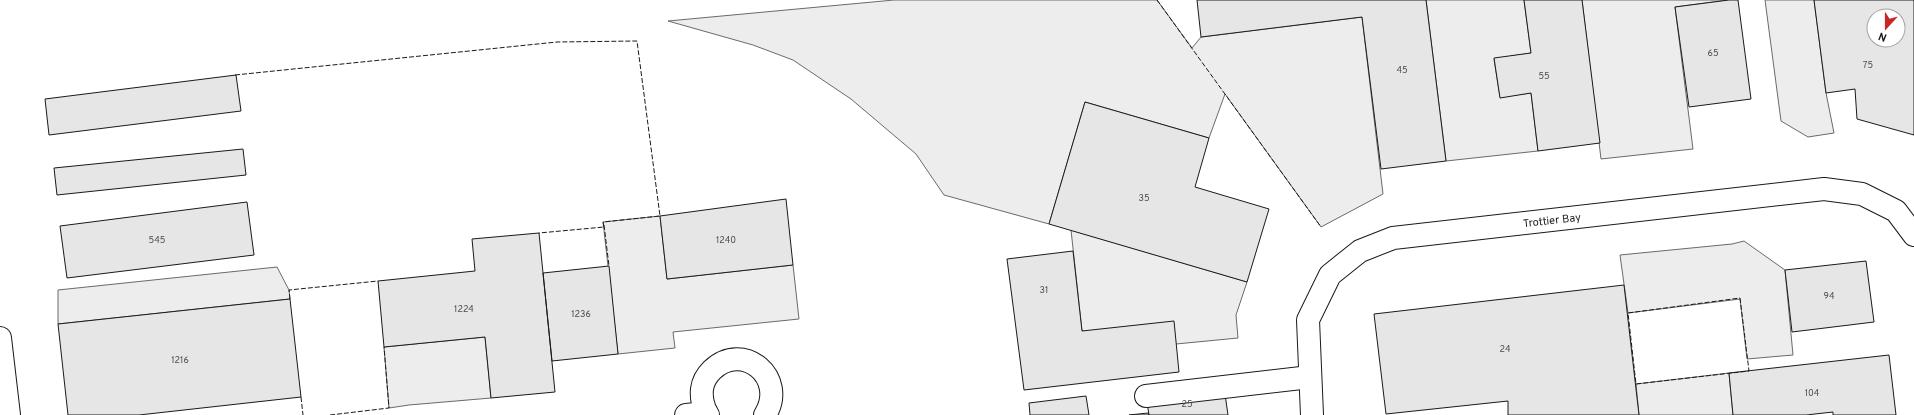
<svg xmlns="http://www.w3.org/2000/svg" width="1914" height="415" font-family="Overpass,sans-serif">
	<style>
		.parking { fill: #ededed; stroke: #6a6a6a }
		.building { fill: #e6e6e6; stroke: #1a1a1a; fill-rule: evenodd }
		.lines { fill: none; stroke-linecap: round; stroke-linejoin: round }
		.minor-casing { stroke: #1a1a1a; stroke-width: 24 }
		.minor { stroke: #fff; stroke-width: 22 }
		.fence { stroke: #1a1a1a; stroke-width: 1; stroke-dasharray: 5 2; stroke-linecap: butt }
		.labels { text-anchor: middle; stroke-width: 3; stroke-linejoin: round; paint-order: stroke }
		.number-label { font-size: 9px; fill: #4d4d4d }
		.street-label { font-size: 11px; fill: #1a1a1a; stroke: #fff }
	</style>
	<rect width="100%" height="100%" fill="#fff"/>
	<path class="parking" d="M894,0H1157L1192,48L1201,37L1362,17L1383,194L1321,227L1225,94L1209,138L1085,102L1049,224L944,195L916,154L851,99L793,60L753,45L668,21Z
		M1426,0H1524L1531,53L1494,59L1500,97L1531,93L1538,151L1446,161Z
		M1582,0H1729L1675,7L1693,149L1601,159Z
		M1765,0H1814L1826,93L1834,133L1808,137L1781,121Z
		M660,216L667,279L793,265L799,319L673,332L675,348L618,354L603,222Z
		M1071,230L1247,282L1236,315L1238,338L1176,344L1082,331Z
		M1744,241L1785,270L1793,355L1747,359L1740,299L1628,313L1620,255L1732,244Z
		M277,267L289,290L290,299L58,324V290Z
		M485,337L491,398L409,405L389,408L384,347Z
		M1729,373L1733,415H1639L1636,384Z"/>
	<path class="building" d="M1197,0H1426L1446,161L1381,169L1362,17L1201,37Z
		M1524,0H1582L1600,143L1538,151L1531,93L1500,98L1494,58L1531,53Z
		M1729,0H1738L1751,99L1689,107L1675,7Z
		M1814,0H1914V135L1857,119L1855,89L1826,93ZM1874,16H1898V40H1874Z
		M236,75L241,111L49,135L45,99Z
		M1085,102L1209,138L1195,187L1269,209L1247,282L1049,224Z
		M243,149L246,175L57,195L54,168Z
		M786,199L793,265L667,279L660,216Z
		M247,202L254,255L67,278L60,226Z
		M539,233L555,392L491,398L485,337L384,347L378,281L475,271L472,239Z
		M1073,251L1082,331L1174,321L1179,372L1024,390L1007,259Z
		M1866,261L1874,322L1792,332L1785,270Z
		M609,266L618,354L552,361L543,273Z
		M1624,285L1639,415H1508V401L1386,414L1374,314Z
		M290,299L301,397L139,415H68L58,324Z
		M1889,355L1896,415H1833V412L1806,415H1733L1729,373Z
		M1224,387L1228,415H1149L1146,396Z
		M1086,396L1089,415H1030L1029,403Z
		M1148,413L1149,415H1129Z"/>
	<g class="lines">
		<g class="minor-casing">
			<g id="minor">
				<path d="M0,338L9,415"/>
				<path d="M1146,396L1310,377"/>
				<path d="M686,415L706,413"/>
				<path d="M708,415C703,408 701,397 702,389C703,381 707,375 712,370C743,340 788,378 765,415"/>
				<path id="s1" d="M1312,415L1308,320L1330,275L1360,251L1393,238L1824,189L1862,194L1896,211L1914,235"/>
			</g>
		</g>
		<use href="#minor" class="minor"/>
		<path class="fence" d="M1157,0L1321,227
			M235,75L557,42L637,41L660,216L603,222L604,227L539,233
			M604,225L609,266
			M1740,298L1749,371L1636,384L1628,313Z
			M290,299L289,290L378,281
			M301,397L303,415
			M330,415L389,408L384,347"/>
	</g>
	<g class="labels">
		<g class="number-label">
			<text x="1713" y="56">65</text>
			<text x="1868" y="68">75</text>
			<text x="1402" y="73">45</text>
			<text x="1544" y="79">55</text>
			<text x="1144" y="201">35</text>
			<text x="157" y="243">545</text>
			<text x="726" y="243">1240</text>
			<text x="1044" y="293">31</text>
			<text x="1829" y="299">94</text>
			<text x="464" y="312">1224</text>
			<text x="581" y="317">1236</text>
			<text x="1505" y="352">24</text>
			<text x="180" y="363">1216</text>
			<text x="1812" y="396">104</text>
			<text x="1187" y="407">25</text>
		</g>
		<g class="street-label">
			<text dy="4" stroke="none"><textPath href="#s1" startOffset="379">Trottier Bay</textPath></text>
		</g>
	</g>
	<g transform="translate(1886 28) rotate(201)"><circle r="19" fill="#ffffff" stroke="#a3a3a3"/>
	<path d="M0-3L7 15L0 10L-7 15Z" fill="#c62828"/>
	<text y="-6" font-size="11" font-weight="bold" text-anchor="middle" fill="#1a1a1a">N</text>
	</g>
</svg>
